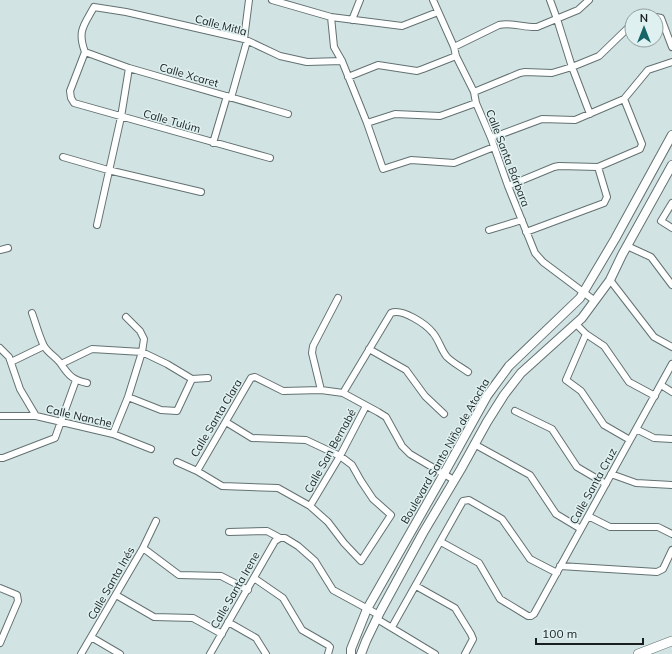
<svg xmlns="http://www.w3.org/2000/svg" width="672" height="654" font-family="Mulish,sans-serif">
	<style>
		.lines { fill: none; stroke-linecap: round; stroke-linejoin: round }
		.minor-casing { stroke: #637171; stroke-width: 8 }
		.tertiary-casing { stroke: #637171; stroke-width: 10 }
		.secondary-casing { stroke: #637171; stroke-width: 10 }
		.minor { stroke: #fff; stroke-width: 6 }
		.tertiary { stroke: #fff; stroke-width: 8 }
		.secondary { stroke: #fff; stroke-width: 9 }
		.labels { text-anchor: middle; stroke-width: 3; stroke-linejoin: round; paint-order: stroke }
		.street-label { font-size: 11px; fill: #191f1f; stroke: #dff0f0 }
	</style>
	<rect width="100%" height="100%" fill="#d2e3e3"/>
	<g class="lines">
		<g class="minor-casing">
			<path id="minor" d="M272,0L331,17L402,26L438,12
				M433,0L454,47L456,56L474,92L476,103L491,138L508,186L535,253L543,262L595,301
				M550,0L557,19L572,67L590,114
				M94,7C84,25 77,31 85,52L70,91L71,98L74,103L270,158
				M94,7L126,12L244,39L280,56L307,62L342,61
				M331,17L334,47L342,61L367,123L383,169L411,160L454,163L494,147
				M656,17L661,18L672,47
				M352,20L360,0
				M244,39L249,0
				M454,47L499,25C512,22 525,28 537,27L578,10L589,0
				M85,52L129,68L288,114
				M348,77L378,65L417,71L423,69L456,56
				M474,92L520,73L525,72L552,73L572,67L599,56L632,24
				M231,98L247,41
				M367,123L395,114L440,116L476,103
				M491,138L542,119L575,120L624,99L648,70L672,62
				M213,143L227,96
				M63,157L108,170L201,192
				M508,186L554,167L559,166L598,167L640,149L642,144L624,99
				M672,203L661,221L672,228
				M97,225L121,117L129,68
				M489,230L522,220
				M526,232L604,203L607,197L598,167
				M627,246L651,257L672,285
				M0,250L8,248
				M610,280L654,337L672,347
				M32,313C36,324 39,336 44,346C48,353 56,357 61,364C69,376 73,380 87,383
				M576,324L586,334L604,346L629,382L655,396
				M586,334L566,380L581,391L604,425L630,440
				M0,348L9,357L20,389L36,416
				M369,349L406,370L425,396L444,414
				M11,362L44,346
				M61,364L92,349L142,352L167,364L192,379
				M192,379L208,378
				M661,385L672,392
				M321,390L312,353L313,346L338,298
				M343,393L391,313C402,308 426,324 433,333C439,340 441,350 447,357C453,363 461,367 468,372
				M128,397L161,410L177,411L192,379
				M515,411L552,429L577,467L606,484
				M0,416H36L113,434L151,449
				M636,429L654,438L672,439
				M113,434L128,397L142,352L144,339L140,331L126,317
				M474,444L530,475L556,514L581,529
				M0,458H3L55,438L76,380
				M177,462L197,471L222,486L278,488L310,506L328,522L344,543L361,561L391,515L373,499L361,481L352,465L340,456L306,440L252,438L226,422
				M197,471L251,378L255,377L283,391L321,390L343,393L378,412L386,417L402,446L410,454L454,480
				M611,474L636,483L672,485
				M310,506L340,456L366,406
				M588,516L610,527H658L672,534
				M229,532L267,531L280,538H285L298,546L315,561L333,590L379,615
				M441,542L479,563L500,599L528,616H531L534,614L672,364
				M143,548L179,575L221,576L248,590
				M560,566L657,572L663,569L672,550
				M254,578L283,598L302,630L328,645L330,647L328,654
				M416,586L455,608L471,634L473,639L465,654
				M0,588L17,595L18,601L0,643
				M116,595L154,617L193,618L222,634
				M377,619L435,654
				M228,622L256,638L266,654
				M392,627L463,501L469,500L502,519L530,559L557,573
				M91,637L120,654
				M81,654L143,548L156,521
				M210,654L275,541L280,538"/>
		</g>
		<g class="tertiary-casing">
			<path id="tertiary" d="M351,654V649L367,609L441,479L487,396L509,366L580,298L615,239L672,135
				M361,654L366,641L380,612L423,533L461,469L487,422L504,395L521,373L582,318L610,280L622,255L672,165"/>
		</g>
		<g class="secondary-casing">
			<path id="secondary" d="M638,654L672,641"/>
		</g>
		<use href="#minor" class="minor"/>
		<use href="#tertiary" class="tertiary"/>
		<use href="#secondary" class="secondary"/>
	</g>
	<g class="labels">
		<g class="street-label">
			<text transform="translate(221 25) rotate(15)" y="4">Calle Mitla</text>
			<text transform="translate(189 75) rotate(16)" y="4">Calle Xcaret</text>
			<text transform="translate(172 121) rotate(16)" y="4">Calle Tulúm</text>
			<text transform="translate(508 158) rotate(69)" y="4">Calle Santa Bárbara</text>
			<text transform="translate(79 416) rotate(13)" y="4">Calle Nanche</text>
			<text transform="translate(216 418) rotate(-59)" y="4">Calle Santa Clara</text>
			<text transform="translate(330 451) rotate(-61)" y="4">Calle San Bernabé</text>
			<text transform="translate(445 451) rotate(-60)" y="4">Boulevard Santo Niño de Atocha</text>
			<text transform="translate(593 486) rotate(-61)" y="4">Calle Santa Cruz</text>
			<text transform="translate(111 583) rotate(-60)" y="4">Calle Santa Inés</text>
			<text transform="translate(235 590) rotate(-60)" y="4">Calle Santa Irene</text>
		</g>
	</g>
	<g transform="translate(644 28)"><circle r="19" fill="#dff0f0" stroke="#909c9c"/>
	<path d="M0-3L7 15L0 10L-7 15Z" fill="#166567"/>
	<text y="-6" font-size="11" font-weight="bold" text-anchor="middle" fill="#191f1f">N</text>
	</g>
	<path d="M536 638v6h107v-6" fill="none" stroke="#191f1f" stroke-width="2"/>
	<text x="542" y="638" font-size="12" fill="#191f1f" stroke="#dff0f0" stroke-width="3" paint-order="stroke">100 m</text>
</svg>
